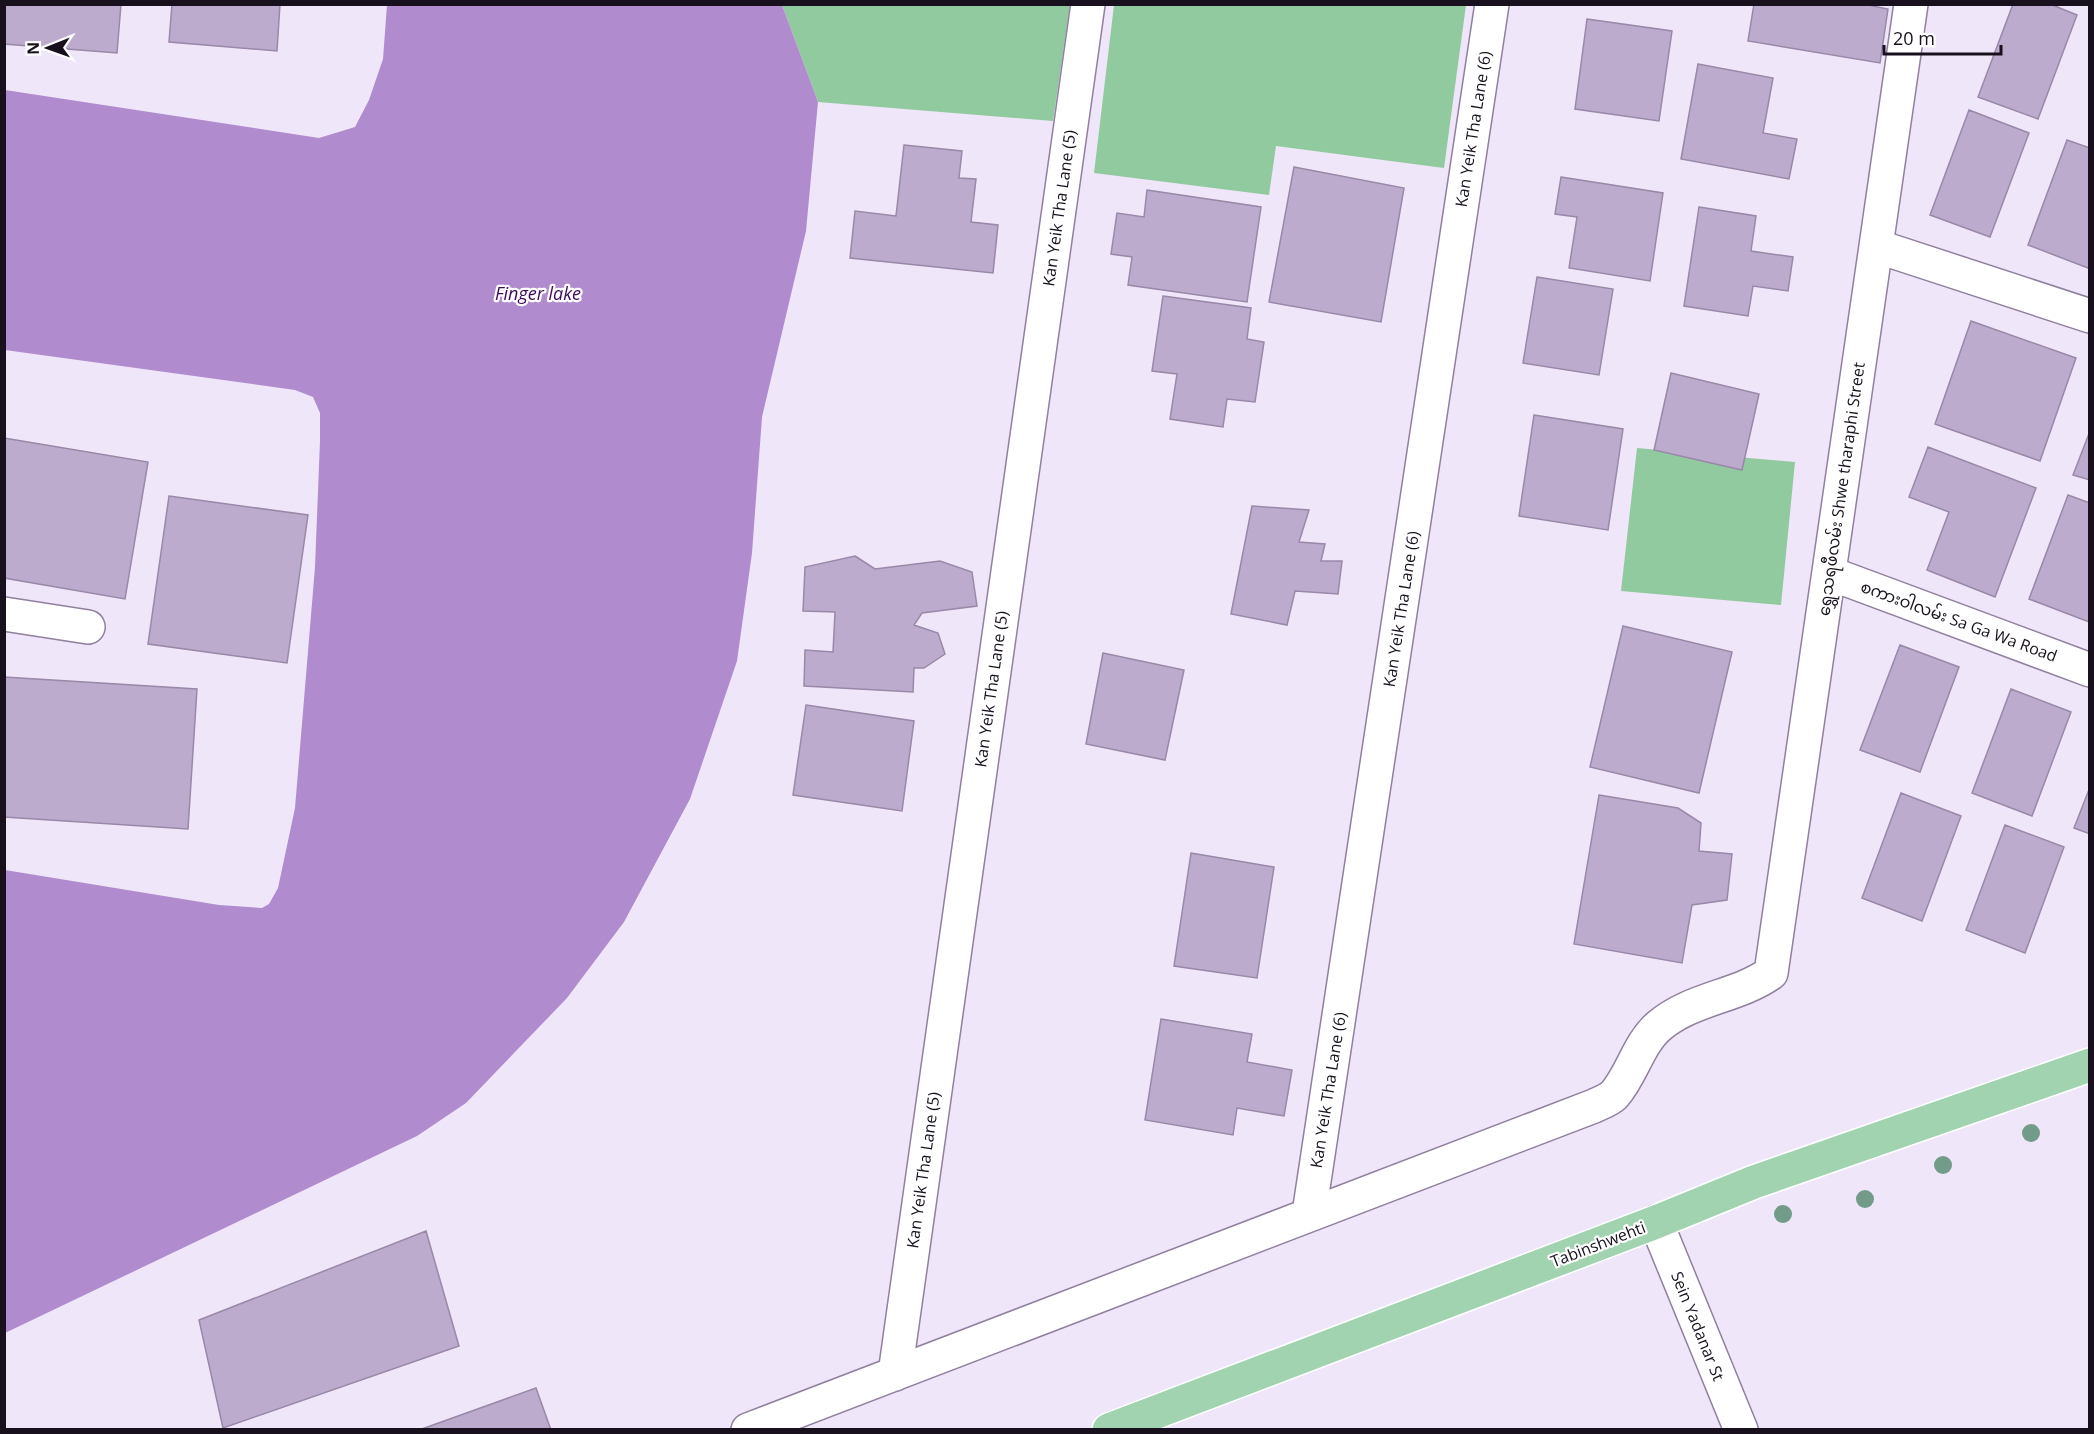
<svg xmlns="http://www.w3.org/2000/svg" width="2094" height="1434" font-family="'Open Sans','Noto Sans Myanmar',sans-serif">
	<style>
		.green { fill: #91ca9f }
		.water { fill: #b08bce }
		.building { fill: #bcabcc; stroke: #9988a7; stroke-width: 1.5 }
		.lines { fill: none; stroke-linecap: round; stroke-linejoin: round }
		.minor-casing { stroke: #90809e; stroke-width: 36 }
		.major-casing { stroke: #fff; stroke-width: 36 }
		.minor { stroke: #fff; stroke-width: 33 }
		.major { stroke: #a2d3b0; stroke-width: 33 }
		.tree { fill: #729b8a }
		.labels { text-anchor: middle; stroke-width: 4.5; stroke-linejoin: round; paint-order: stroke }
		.street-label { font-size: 16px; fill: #18111d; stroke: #fff }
		.water-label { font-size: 18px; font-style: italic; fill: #3e095b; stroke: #fff }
	</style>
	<rect width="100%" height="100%" fill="#f0e6fa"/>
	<path class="green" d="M782,5H1070L1053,121L818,102Z
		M1114,5H1466L1444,168L1276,146L1269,195L1094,173Z
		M1637,448L1795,462L1781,605L1621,591Z"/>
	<path class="water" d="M387,5H782L818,102L806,231L762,417L752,553L737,661L690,799L624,922L567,998L466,1103L417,1136L5,1333V870L219,905L262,908L269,904L278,888L295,808L315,567L320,441V413L313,397L295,390L5,350V90L319,138L355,127L369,100L383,59Z"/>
	<path class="building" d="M4,4H121L117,53L4,44Z
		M172,4H280L277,51L169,42Z
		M1754,4H1863L1888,9L1880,63L1748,41Z
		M2013,4H2050L2077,15L2038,119L1978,97Z
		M1587,19L1672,31L1659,121L1575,109Z
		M1698,64L1773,78L1763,133L1797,139L1789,179L1681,159Z
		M1969,110L2029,133L1990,237L1930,215Z
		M2067,140L2090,148V263L2088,268L2028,245Z
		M904,145L962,151L959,178L976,179L971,222L998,225L993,273L850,258L855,211L896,216Z
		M1294,167L1404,188L1381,322L1269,302Z
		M1561,177L1663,193L1650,281L1569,268L1577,217L1555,214Z
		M1147,190L1261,207L1247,302L1128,285L1132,257L1111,254L1117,213L1144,217Z
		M1699,207L1756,216L1751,251L1793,257L1788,291L1753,286L1748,316L1684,306Z
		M1537,277L1613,289L1599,375L1523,363Z
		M1163,296L1251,308L1247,339L1264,342L1255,402L1227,399L1223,427L1170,419L1177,374L1152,371Z
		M1971,321L2076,358L2040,461L1935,424Z
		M1671,373L1759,394L1742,470L1654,450Z
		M1534,415L1623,429L1608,530L1519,516Z
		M2090,431V480L2073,475Z
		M4,438L148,462L125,599L4,578Z
		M1928,447L2036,488L1995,597L1927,570L1949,512L1909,497Z
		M2068,495L2090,503L2089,622L2029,599Z
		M169,496L308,515L287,663L148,644Z
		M1252,506L1309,510L1299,542L1325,544L1321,561H1342L1338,594L1295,591L1287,625L1231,614Z
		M855,556L875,569L940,561L972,572L977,606L922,613L914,625L938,633L945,654L924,668H914L913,692L804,686L805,650L833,652L835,612L803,611L805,567Z
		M1623,626L1732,652L1699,793L1590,767Z
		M1900,645L1959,667L1920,772L1860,750Z
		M1103,653L1184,670L1165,760L1086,744Z
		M4,677L197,689L188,829L4,817Z
		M2011,689L2071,712L2032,816L1972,793Z
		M806,705L914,721L902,811L793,795Z
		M2090,787V834L2074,828Z
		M1901,793L1961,816L1922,921L1862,898Z
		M1599,795L1678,808L1701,823L1699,851L1732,854L1727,900L1692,905L1682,963L1574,944Z
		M2005,825L2064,847L2025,953L1966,930Z
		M1191,853L1274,867L1257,978L1174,966Z
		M1161,1019L1252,1034L1247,1062L1292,1070L1284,1116L1237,1108L1233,1135L1145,1120Z
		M426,1231L459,1346L223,1428L199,1320Z
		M536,1388L551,1430H419Z"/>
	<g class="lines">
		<g class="minor-casing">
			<path id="minor" d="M1876,246L2090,316
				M1829,573L2090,670
				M4,614L88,627
				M1309,1214L1492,4
				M1656,1222L1741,1430
				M895,1374L1088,4
				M748,1430L1594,1106C1600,1103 1609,1100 1614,1095C1632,1075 1638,1044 1659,1026C1692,998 1737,997 1771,973L1911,4"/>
		</g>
		<g class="major-casing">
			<path id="major" d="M1109,1430L1656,1222L1754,1182L2090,1065"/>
		</g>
		<use href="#minor" class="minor"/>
		<use href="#major" class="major"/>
	</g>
	<g class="tree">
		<circle cx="2031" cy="1133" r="9"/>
		<circle cx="1943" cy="1165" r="9"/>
		<circle cx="1865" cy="1199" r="9"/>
		<circle cx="1783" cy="1214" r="9"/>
	</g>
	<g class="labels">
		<g class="street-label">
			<text transform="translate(1473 129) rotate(-81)" y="6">Kan Yeik Tha Lane (6)</text>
			<text transform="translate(1059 208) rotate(-82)" y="6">Kan Yeik Tha Lane (5)</text>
			<text transform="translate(1841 489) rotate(-82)" y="6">ရွှေသရဖီလမ်း Shwe tharaphi Street</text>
			<text transform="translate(1401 609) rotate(-81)" y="6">Kan Yeik Tha Lane (6)</text>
			<text transform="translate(1959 621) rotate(20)" y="6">စကားဝါလမ်း Sa Ga Wa Road</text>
			<text transform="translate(991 689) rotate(-82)" y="6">Kan Yeik Tha Lane (5)</text>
			<text transform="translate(1328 1090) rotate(-81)" y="6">Kan Yeik Tha Lane (6)</text>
			<text transform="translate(923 1170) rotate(-82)" y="6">Kan Yeik Tha Lane (5)</text>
			<text transform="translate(1598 1244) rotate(-21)" y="6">Tabinshwehti</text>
			<text transform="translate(1698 1326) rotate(68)" y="6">Sein Yadanar St</text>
		</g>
		<g class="water-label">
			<text x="538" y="300">Finger lake</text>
		</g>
	</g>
	<rect width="2094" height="1434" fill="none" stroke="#18111d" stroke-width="12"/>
	<g transform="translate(48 48) rotate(269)" stroke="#ffffff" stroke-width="4.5" paint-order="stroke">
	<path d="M0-4.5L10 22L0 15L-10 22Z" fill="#18111d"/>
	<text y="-9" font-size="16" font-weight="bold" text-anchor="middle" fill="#18111d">N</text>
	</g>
	<path d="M1884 45v9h117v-9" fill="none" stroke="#18111d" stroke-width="3"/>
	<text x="1893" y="45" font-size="18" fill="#18111d" stroke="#ffffff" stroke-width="4.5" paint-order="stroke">20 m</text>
</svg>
